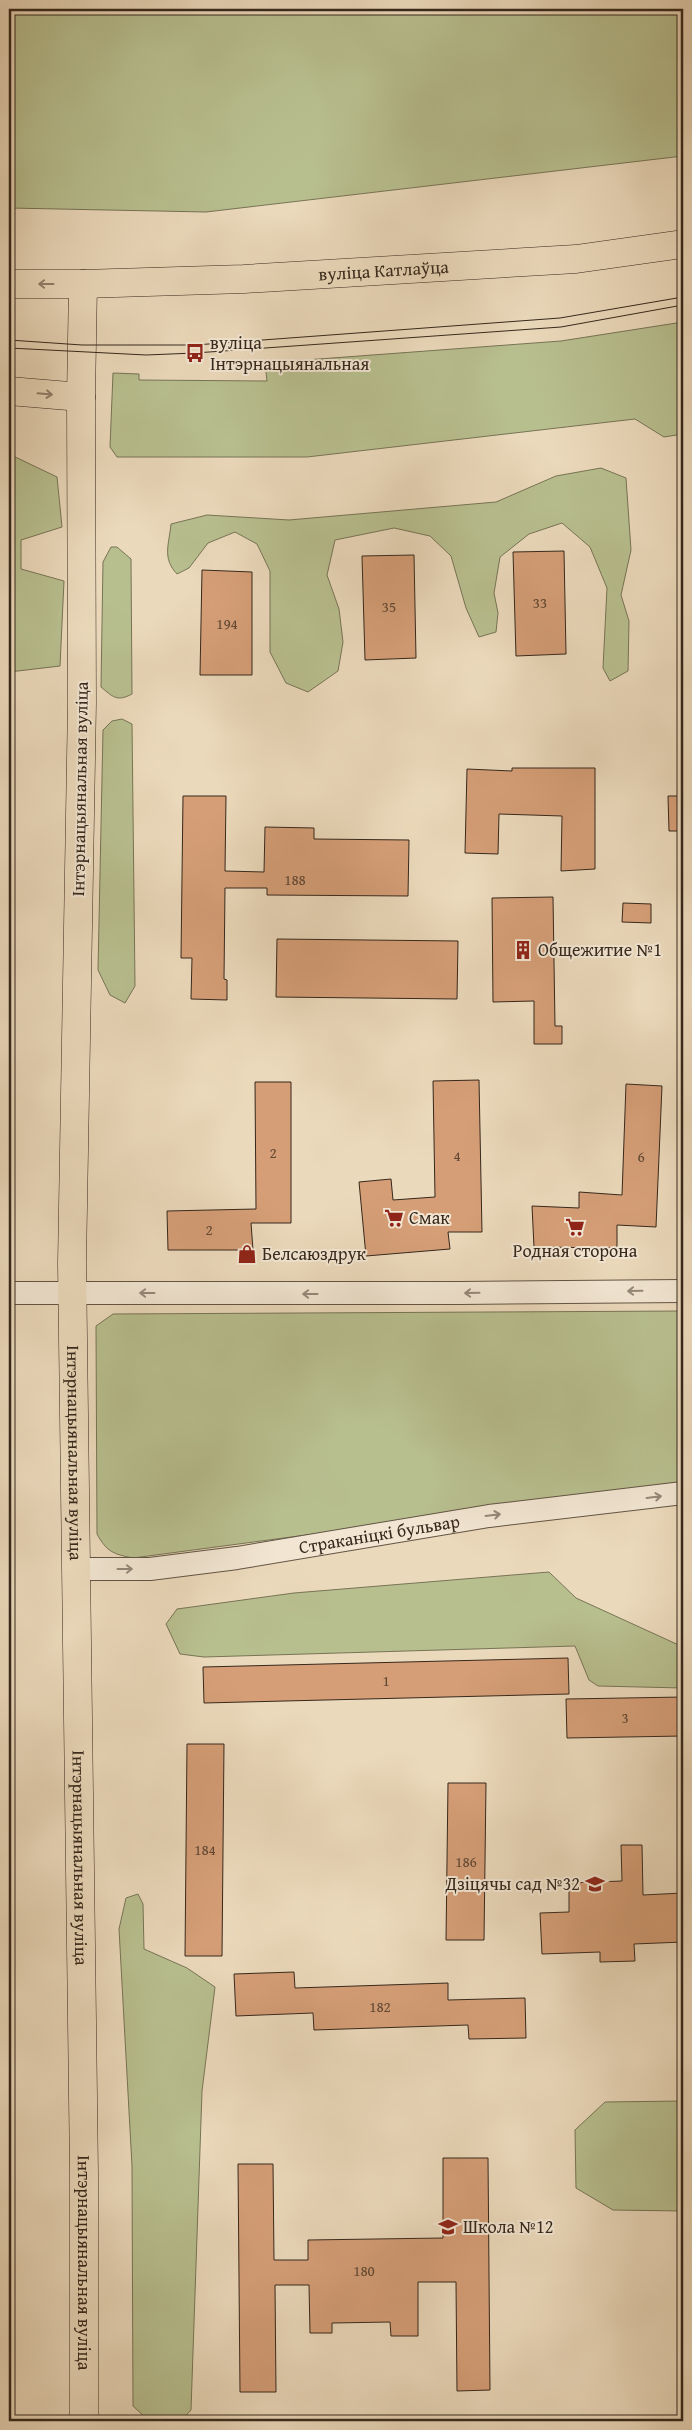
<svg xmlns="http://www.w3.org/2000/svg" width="692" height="2430" font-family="'Gentium Book Plus',serif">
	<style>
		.green { fill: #b8bf8f; stroke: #777456 }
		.building { fill: #d59e77; stroke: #36281c }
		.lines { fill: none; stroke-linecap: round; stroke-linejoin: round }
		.minor-casing { stroke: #635444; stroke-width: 24 }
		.major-casing { stroke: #36281c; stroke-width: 29 }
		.minor { stroke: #f2e6d3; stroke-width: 22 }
		.major { stroke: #ebd9bb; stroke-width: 28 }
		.tram { stroke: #36281c; stroke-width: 1 }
		.oneway { stroke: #90806c }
		.oneway2 { stroke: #948778 }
		.labels { text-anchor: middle; stroke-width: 4; stroke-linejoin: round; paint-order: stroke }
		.number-label { font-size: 15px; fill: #5e4633 }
		.street-label { font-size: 18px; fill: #36281c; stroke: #f2e6d3 }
		.poi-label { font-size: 18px; fill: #36281c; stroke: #f2e6d3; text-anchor: start }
	</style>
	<rect width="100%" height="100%" fill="#ebd9bb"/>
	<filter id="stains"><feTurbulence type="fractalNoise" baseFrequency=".004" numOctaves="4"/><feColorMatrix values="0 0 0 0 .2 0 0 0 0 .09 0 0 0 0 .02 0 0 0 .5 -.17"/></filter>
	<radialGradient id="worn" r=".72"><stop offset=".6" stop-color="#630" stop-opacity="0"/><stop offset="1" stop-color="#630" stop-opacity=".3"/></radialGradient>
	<path class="green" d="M9,9H683V156L206,212L9,208Z
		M683,322V434L664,437L635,419L307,457H117L110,447L113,373L139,374V380L267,381L265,363L561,341Z
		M9,454L57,477L62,527L21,540V569L64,581L60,666L9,672Z
		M601,468L626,478L631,550L621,595L629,621L628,671L610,681L603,668L607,588L590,547L562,523L529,534L500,557L494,593L498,613L496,632L479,637L466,608L451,556L430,536L394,528L335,540L327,575L339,609L343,642L338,671L308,692L286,683L270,652V571L257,544L235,532L208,543L189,568L177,574C162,558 169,545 171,524L207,515L289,520L496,502L556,476Z
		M111,547H117L131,559L132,694C117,702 113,697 101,687L103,562Z
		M122,719L132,724L135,986L125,1003L110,995L98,970L103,730L112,721Z
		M683,1311V1485L133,1558C113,1554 107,1552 97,1534L96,1326L113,1314Z
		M549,1572L576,1598L683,1647V1688L598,1686L589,1680L575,1646L204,1657L180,1654L166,1624L177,1609L294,1593Z
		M138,1894L143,1904L144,1949L187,1968L215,1987L202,2091L191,2410L181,2421H149L133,2406L132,2166L119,1929L126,1898Z
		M683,2101V2211L613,2210L576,2188L575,2130L605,2102Z"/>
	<path class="building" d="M564,551L566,654L516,656L513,552Z
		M414,555L416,658L365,660L362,556Z
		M202,570L252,572V675H200Z
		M512,768H595V869L561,871L562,816L499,814L498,854L465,853L467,769L512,771Z
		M183,796H226L225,871L264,872L265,827L314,828V839L409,840L408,896L267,895V888H225L224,979L227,980V1000L191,999L192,958H181Z
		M668,796H683V831H669Z
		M553,897L555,1026H562V1044H534V1001L493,1002L492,898Z
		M623,903L651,904V923L622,922Z
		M277,939L458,941L457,999L276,997Z
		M479,1080L482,1232H448L450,1249L366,1256L359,1182L391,1179L393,1200L435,1197L433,1081Z
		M255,1082H291V1223H251L253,1250H168L167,1211L256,1209Z
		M626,1084L662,1086L656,1227L617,1225V1248L534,1247L532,1206L579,1208V1192L622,1195Z
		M568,1658L569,1694L204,1703L203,1667Z
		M683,1697V1736L567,1738L566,1699Z
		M187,1744H224L222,1956H185Z
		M448,1783H486L484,1940H446Z
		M621,1845H642L643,1895L683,1893V1942L634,1944L635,1961L600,1962V1952L542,1954L540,1913L569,1912V1883L622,1881Z
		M294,1972L295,1988L448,1983V2000L525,1998L526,2038L469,2039L468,2025L314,2030L313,2013L236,2016L234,1974Z
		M443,2158H488L490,2390L457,2391L456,2282H418V2336H391L390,2322L332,2323V2333H310L309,2285H275L276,2392H240L238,2164H273L274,2260H308V2240L443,2238Z"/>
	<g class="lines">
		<g class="minor-casing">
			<g id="minor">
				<path d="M9,1293H459L683,1291"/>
				<path id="s1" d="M76,1569H150L237,1558L489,1516L683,1493"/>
			</g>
		</g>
		<g class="major-casing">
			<g id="major">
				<path id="s2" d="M9,284H83L244,279L576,259L683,244"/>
				<path id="s3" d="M83,284L81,397L82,703L72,1263L84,2173V2421"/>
				<path d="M9,391L81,397"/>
			</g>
		</g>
		<use href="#minor" class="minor"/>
		<use href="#major" class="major"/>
		<path class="tram" d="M9,340L82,345H195L560,318L683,297
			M9,348L146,355L195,353L561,327L683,305"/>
	</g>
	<defs><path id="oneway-shaft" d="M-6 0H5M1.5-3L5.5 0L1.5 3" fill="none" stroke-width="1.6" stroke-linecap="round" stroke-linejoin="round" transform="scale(1.25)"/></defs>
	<g class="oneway">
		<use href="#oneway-shaft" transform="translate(46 284) rotate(-180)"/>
		<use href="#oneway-shaft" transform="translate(45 394) rotate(5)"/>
	</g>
	<g class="oneway2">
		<use href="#oneway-shaft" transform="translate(635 1291) rotate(179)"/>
		<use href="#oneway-shaft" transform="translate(147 1293) rotate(180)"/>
		<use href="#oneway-shaft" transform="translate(472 1293) rotate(179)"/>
		<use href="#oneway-shaft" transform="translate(310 1294) rotate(-180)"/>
		<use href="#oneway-shaft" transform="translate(654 1497) rotate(-7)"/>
		<use href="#oneway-shaft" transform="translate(493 1515) rotate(-7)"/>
		<use href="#oneway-shaft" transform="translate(125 1569)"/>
	</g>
	<defs>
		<g id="bus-bare" transform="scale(1.5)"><path d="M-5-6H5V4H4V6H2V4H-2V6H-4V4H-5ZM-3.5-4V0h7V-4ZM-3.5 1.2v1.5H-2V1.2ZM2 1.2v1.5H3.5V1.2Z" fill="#8f2418" stroke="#f2e6d3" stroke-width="2.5" paint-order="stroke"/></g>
		<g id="building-bare" transform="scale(1.5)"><path d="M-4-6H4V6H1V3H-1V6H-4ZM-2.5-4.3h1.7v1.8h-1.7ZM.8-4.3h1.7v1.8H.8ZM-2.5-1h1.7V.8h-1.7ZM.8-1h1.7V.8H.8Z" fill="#8f2418" stroke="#f2e6d3" stroke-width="2.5" paint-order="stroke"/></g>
		<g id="supermarket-bare" transform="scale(1.5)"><path d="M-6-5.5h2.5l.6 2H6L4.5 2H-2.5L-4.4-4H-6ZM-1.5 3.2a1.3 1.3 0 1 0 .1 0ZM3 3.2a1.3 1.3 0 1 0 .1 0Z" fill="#8f2418" stroke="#f2e6d3" stroke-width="2.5" paint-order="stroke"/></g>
		<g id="shop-bare" transform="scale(1.5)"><path d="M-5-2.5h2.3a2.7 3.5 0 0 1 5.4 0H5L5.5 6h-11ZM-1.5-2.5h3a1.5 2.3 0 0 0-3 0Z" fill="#8f2418" stroke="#f2e6d3" stroke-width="2.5" paint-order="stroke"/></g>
		<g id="school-bare" transform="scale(1.5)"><path d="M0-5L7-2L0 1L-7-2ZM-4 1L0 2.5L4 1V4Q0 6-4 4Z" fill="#8f2418" stroke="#f2e6d3" stroke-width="2.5" paint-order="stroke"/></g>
	</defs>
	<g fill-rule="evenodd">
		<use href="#bus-bare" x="195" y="353"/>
		<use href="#building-bare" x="523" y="950"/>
		<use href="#supermarket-bare" x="394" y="1218"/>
		<use href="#supermarket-bare" x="575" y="1227"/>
		<use href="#shop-bare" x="247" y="1254"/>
		<use href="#school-bare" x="595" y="1884"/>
		<use href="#school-bare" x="448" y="2227"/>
	</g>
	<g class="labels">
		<g class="number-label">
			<text x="540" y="608">33</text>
			<text x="389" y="612">35</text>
			<text x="227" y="629">194</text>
			<text x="295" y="885">188</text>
			<text x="273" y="1158">2</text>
			<text x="457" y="1161">4</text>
			<text x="641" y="1162">6</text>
			<text x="209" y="1235">2</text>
			<text x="386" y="1686">1</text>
			<text x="625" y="1723">3</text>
			<text x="205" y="1855">184</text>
			<text x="466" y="1867">186</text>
			<text x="380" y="2012">182</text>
			<text x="364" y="2276">180</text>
		</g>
		<g class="street-label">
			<text dy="6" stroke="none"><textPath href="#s2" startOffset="375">вуліца Катлаўца</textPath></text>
			<text transform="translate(80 789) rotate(-89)" y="6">Інтэрнацыянальная вуліца</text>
			<text dy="6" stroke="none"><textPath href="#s3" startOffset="1169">Інтэрнацыянальная вуліца</textPath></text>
			<text dy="6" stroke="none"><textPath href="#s1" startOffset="306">Страканіцкі бульвар</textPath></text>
			<text dy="6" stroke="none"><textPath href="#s3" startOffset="1574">Інтэрнацыянальная вуліца</textPath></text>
			<text dy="6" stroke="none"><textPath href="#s3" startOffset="1979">Інтэрнацыянальная вуліца</textPath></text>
		</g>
		<g class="poi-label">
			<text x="210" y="349">вуліца<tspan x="210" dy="21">Інтэрнацыянальная</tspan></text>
			<text x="538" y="956">Общежитие №1</text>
			<text x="409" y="1224">Смак</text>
			<text x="575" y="1257" text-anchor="middle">Родная сторона</text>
			<text x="262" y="1260">Белсаюздрук</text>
			<text x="580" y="1890" text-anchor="end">Дзіцячы сад №32</text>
			<text x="463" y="2233">Школа №12</text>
		</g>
	</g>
	<rect width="692" height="2430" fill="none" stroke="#ebd9bb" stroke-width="30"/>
	<rect x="10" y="10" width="672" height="2410" fill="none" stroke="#36281c" stroke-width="2.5"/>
	<rect x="15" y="15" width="662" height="2400" fill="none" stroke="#36281c"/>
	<rect width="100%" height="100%" filter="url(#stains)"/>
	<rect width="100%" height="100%" fill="url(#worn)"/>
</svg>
